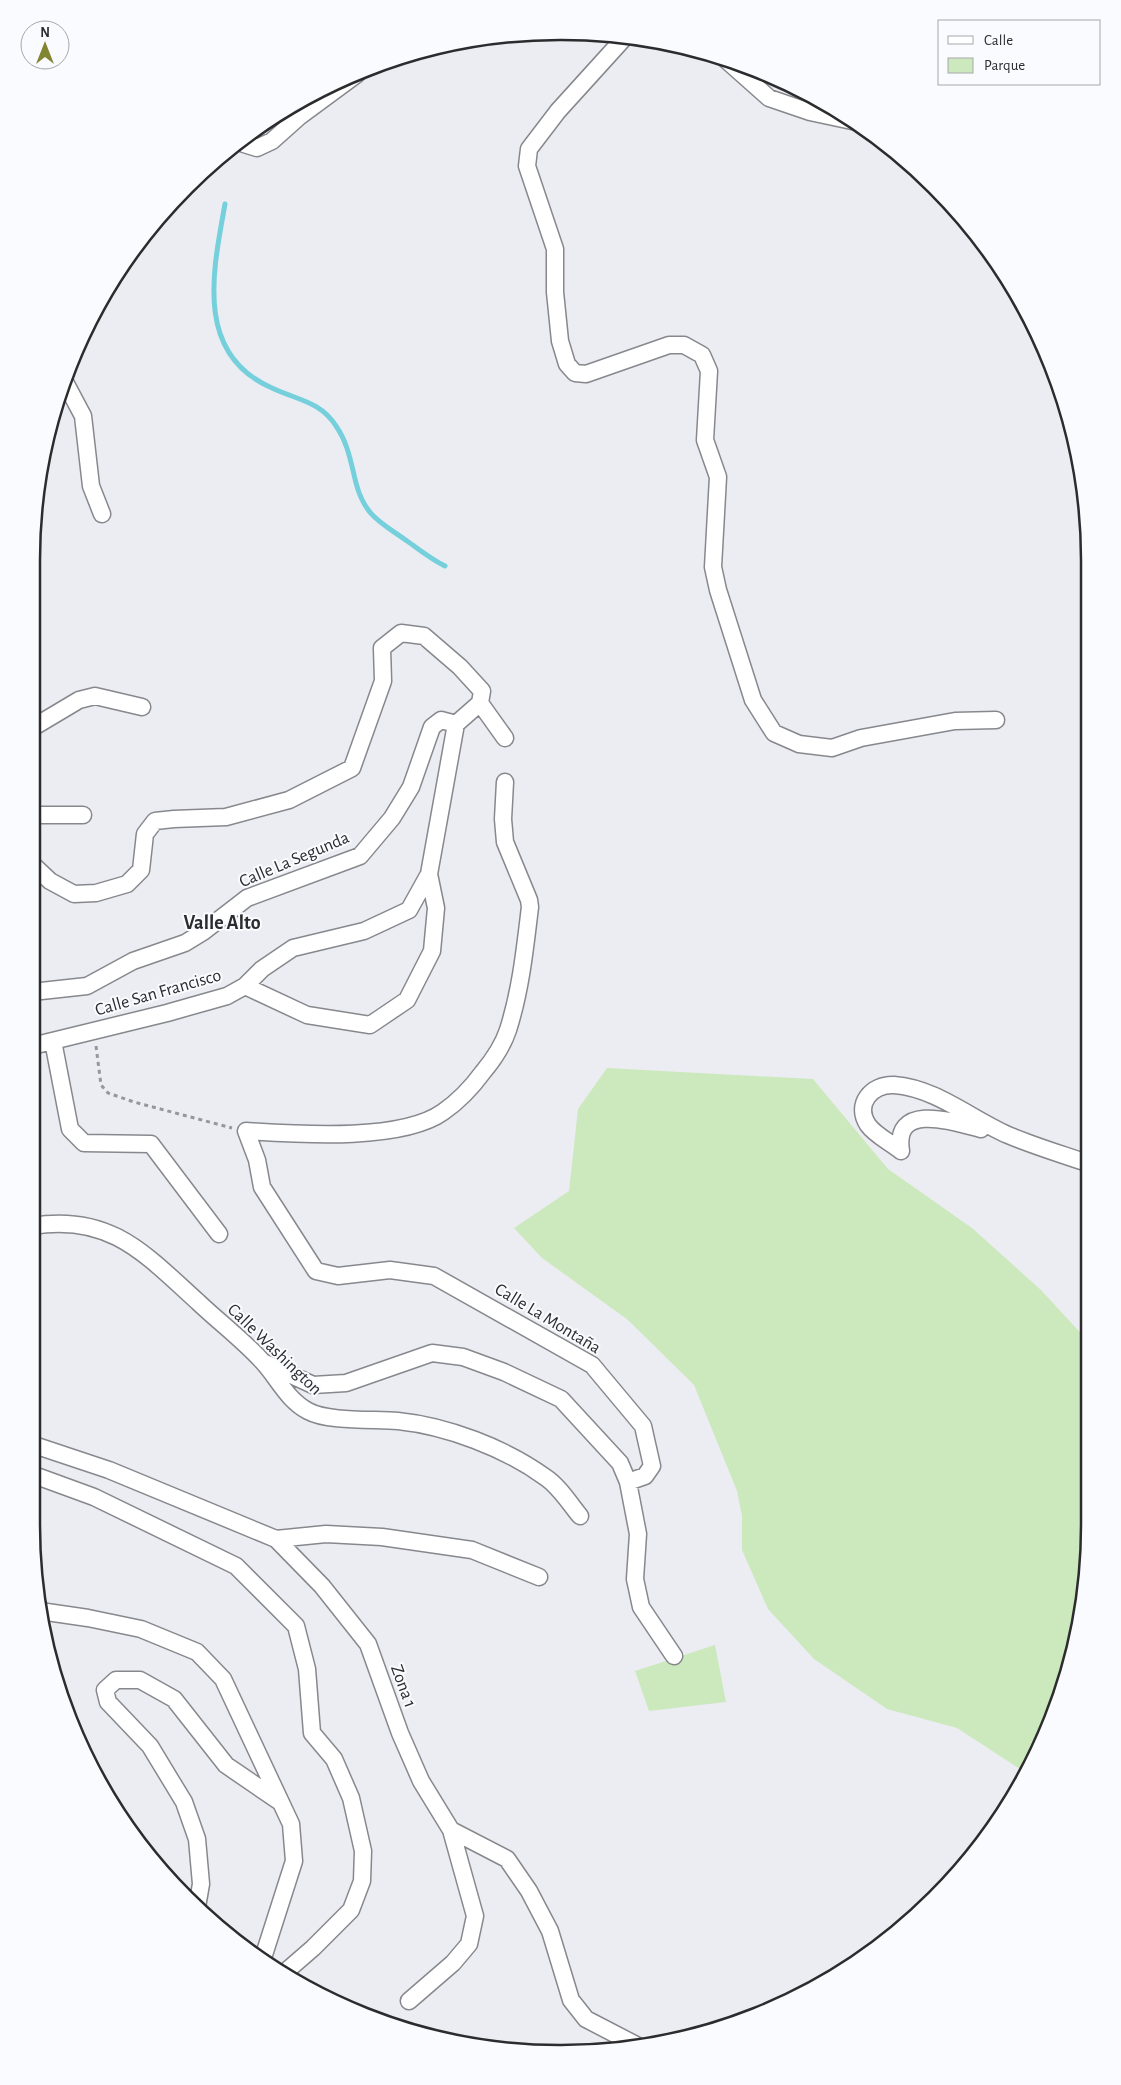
<svg xmlns="http://www.w3.org/2000/svg" width="1121" height="2085" font-family="'Alegreya Sans',sans-serif">
	<style>
		.green { fill: #cce9bd }
		.lines { fill: none; stroke-linecap: round; stroke-linejoin: round }
		.stream { stroke: #75d0db; stroke-width: 5 }
		.minor-casing { stroke: #87888d; stroke-width: 19 }
		.path { stroke: #97979b; stroke-width: 3; stroke-dasharray: 4 4; stroke-linecap: butt }
		.minor { stroke: #fff; stroke-width: 16 }
		.labels { text-anchor: middle; stroke-width: 4; stroke-linejoin: round; paint-order: stroke }
		.street-label { font-size: 18px; fill: #2c2c2e; stroke: #fafbff }
		.quarter-label { font-size: 20px; font-weight: bold; fill: #2c2c2e; stroke: #fafbff }
		.rim { fill: none; stroke: #2c2c2e; stroke-width: 2.5 }
	</style>
	<rect width="100%" height="100%" fill="#ecedf3"/>
	<path class="green" d="M607,1068L813,1079L888,1169L972,1228L1041,1290L1088,1341L1089,1559L1072,1662L1026,1773L957,1728L887,1709L814,1659L768,1609L742,1550V1516L737,1491L694,1385L628,1320L542,1258L514,1228L569,1191L578,1109Z
		M715,1645L726,1702L649,1711L635,1671Z"/>
	<g class="lines">
		<path class="stream" d="M225,204C213,271 194,354 272,388C297,400 320,401 336,426C348,443 351,463 356,483C365,517 381,522 407,541C420,550 431,559 445,566"/>
		<g class="minor-casing">
			<path id="minor" d="M626,36L558,111L529,149L527,166L555,249V292L560,341L567,364L575,373L586,374L669,345H684L702,355L709,371L705,440L718,477L713,567L718,590L753,700L774,733L799,744L832,748L861,738L955,721L996,720
				M724,58L769,98L810,112L852,121
				M242,139L244,144L257,148L272,141L300,116L357,74
				M66,384L83,416L91,486L102,514
				M480,703L505,738
				M32,728L79,700L95,696L142,707
				M505,782L503,819L505,842L529,900L530,907C525,948 521,989 508,1030C503,1045 493,1060 483,1072C472,1087 459,1101 443,1112C401,1142 296,1134 246,1131L257,1160L262,1187L316,1271L338,1276L390,1270L434,1276L592,1365L643,1426L652,1466L645,1476L628,1482
				M32,815H83
				M32,864L50,881L74,894L96,893L127,884L141,870L145,834L155,821L174,819L226,817L289,800L352,768L383,681L382,648L401,633L424,636L460,667L482,691L480,703
				M245,986L307,1015L370,1025L407,1000L432,951L436,908L429,874
				M32,992L87,986L133,961L185,943L203,932L247,898L360,856L392,818L411,787L432,727L441,720L456,724
				M53,1041L70,1129L84,1143L151,1144L219,1234
				M32,1046L167,1013L227,996L245,986L262,969L293,948L364,931L409,910L429,874L456,724L480,703
				M901,1151C891,1143 875,1135 868,1125C854,1104 872,1084 894,1085C936,1088 971,1119 1008,1135C1034,1146 1061,1154 1087,1163
				M901,1151C893,1101 955,1122 981,1129
				M32,1226C110,1213 145,1254 198,1302C219,1322 243,1340 262,1361C278,1378 287,1400 308,1411C328,1422 374,1419 398,1421C447,1426 505,1448 545,1477C559,1486 570,1504 580,1516
				M265,1363L313,1385L346,1383L432,1353L463,1357L504,1372L561,1399L620,1463L628,1482L638,1534L635,1579L641,1607L674,1656
				M31,1444L109,1470L276,1539L322,1586L368,1644L400,1733L421,1781L451,1830L507,1859L529,1891L550,1931L571,2000L586,2019L638,2046
				M31,1474L94,1497L236,1566L296,1626L307,1669L312,1733L334,1759L351,1798L363,1851L362,1881L351,1910L313,1948L283,1974
				M276,1539L326,1534L382,1537L472,1550L539,1577
				M40,1611L88,1618L141,1629L197,1652L223,1679L291,1824L294,1861L262,1961
				M197,1907L201,1884L197,1839L184,1802L150,1746L108,1702L105,1690L116,1680H140L174,1699L226,1765L280,1802
				M409,2001L453,1963L469,1944L475,1916L451,1830"/>
		</g>
		<path class="path" d="M96,1046L101,1085L108,1093L134,1102L232,1128"/>
		<use href="#minor" class="minor"/>
	</g>
	<g class="labels">
		<g class="street-label">
			<text transform="translate(294 859) rotate(-23)" y="6">Calle La Segunda</text>
			<text transform="translate(158 992) rotate(-16)" y="6">Calle San Francisco</text>
			<text transform="translate(548 1318) rotate(31)" y="6">Calle La Montaña</text>
			<text transform="translate(275 1349) rotate(44)" y="6">Calle Washington</text>
			<text transform="translate(404 1686) rotate(70)" y="6">Zona 1</text>
		</g>
		<g class="quarter-label">
			<text x="222" y="929">Valle Alto</text>
		</g>
	</g>
	<path d="M0 0H1121V2085H0ZM560 40H561A520 520 0 0 1 1081 560V1525A520 520 0 0 1 561 2045H560A520 520 0 0 1 40 1525V560A520 520 0 0 1 560 40Z" fill="#fafbff" fill-rule="evenodd"/>
	<path class="rim" d="M560 40H561A520 520 0 0 1 1081 560V1525A520 520 0 0 1 561 2045H560A520 520 0 0 1 40 1525V560A520 520 0 0 1 560 40Z"/>
	<rect x="938" y="20" width="162" height="65" fill="#fafbff" stroke="#a8a8ab"/>
	<rect x="948" y="36" width="25" height="8" fill="#ffffff" stroke="#a8a8ab"/>
	<text x="984" y="45" font-size="15" fill="#2c2c2e">Calle</text>
	<rect x="948" y="58" width="25" height="15" fill="#cce9bd" stroke="#a8a8ab"/>
	<text x="984" y="70" font-size="15" fill="#2c2c2e">Parque</text>
	<g transform="translate(45 45)"><circle r="24" fill="#fafbff" stroke="#a8a8ab"/>
	<path d="M0-4L9 19L0 12L-9 19Z" fill="#828530"/>
	<text y="-8" font-size="14" font-weight="bold" text-anchor="middle" fill="#2c2c2e">N</text>
	</g>
</svg>
